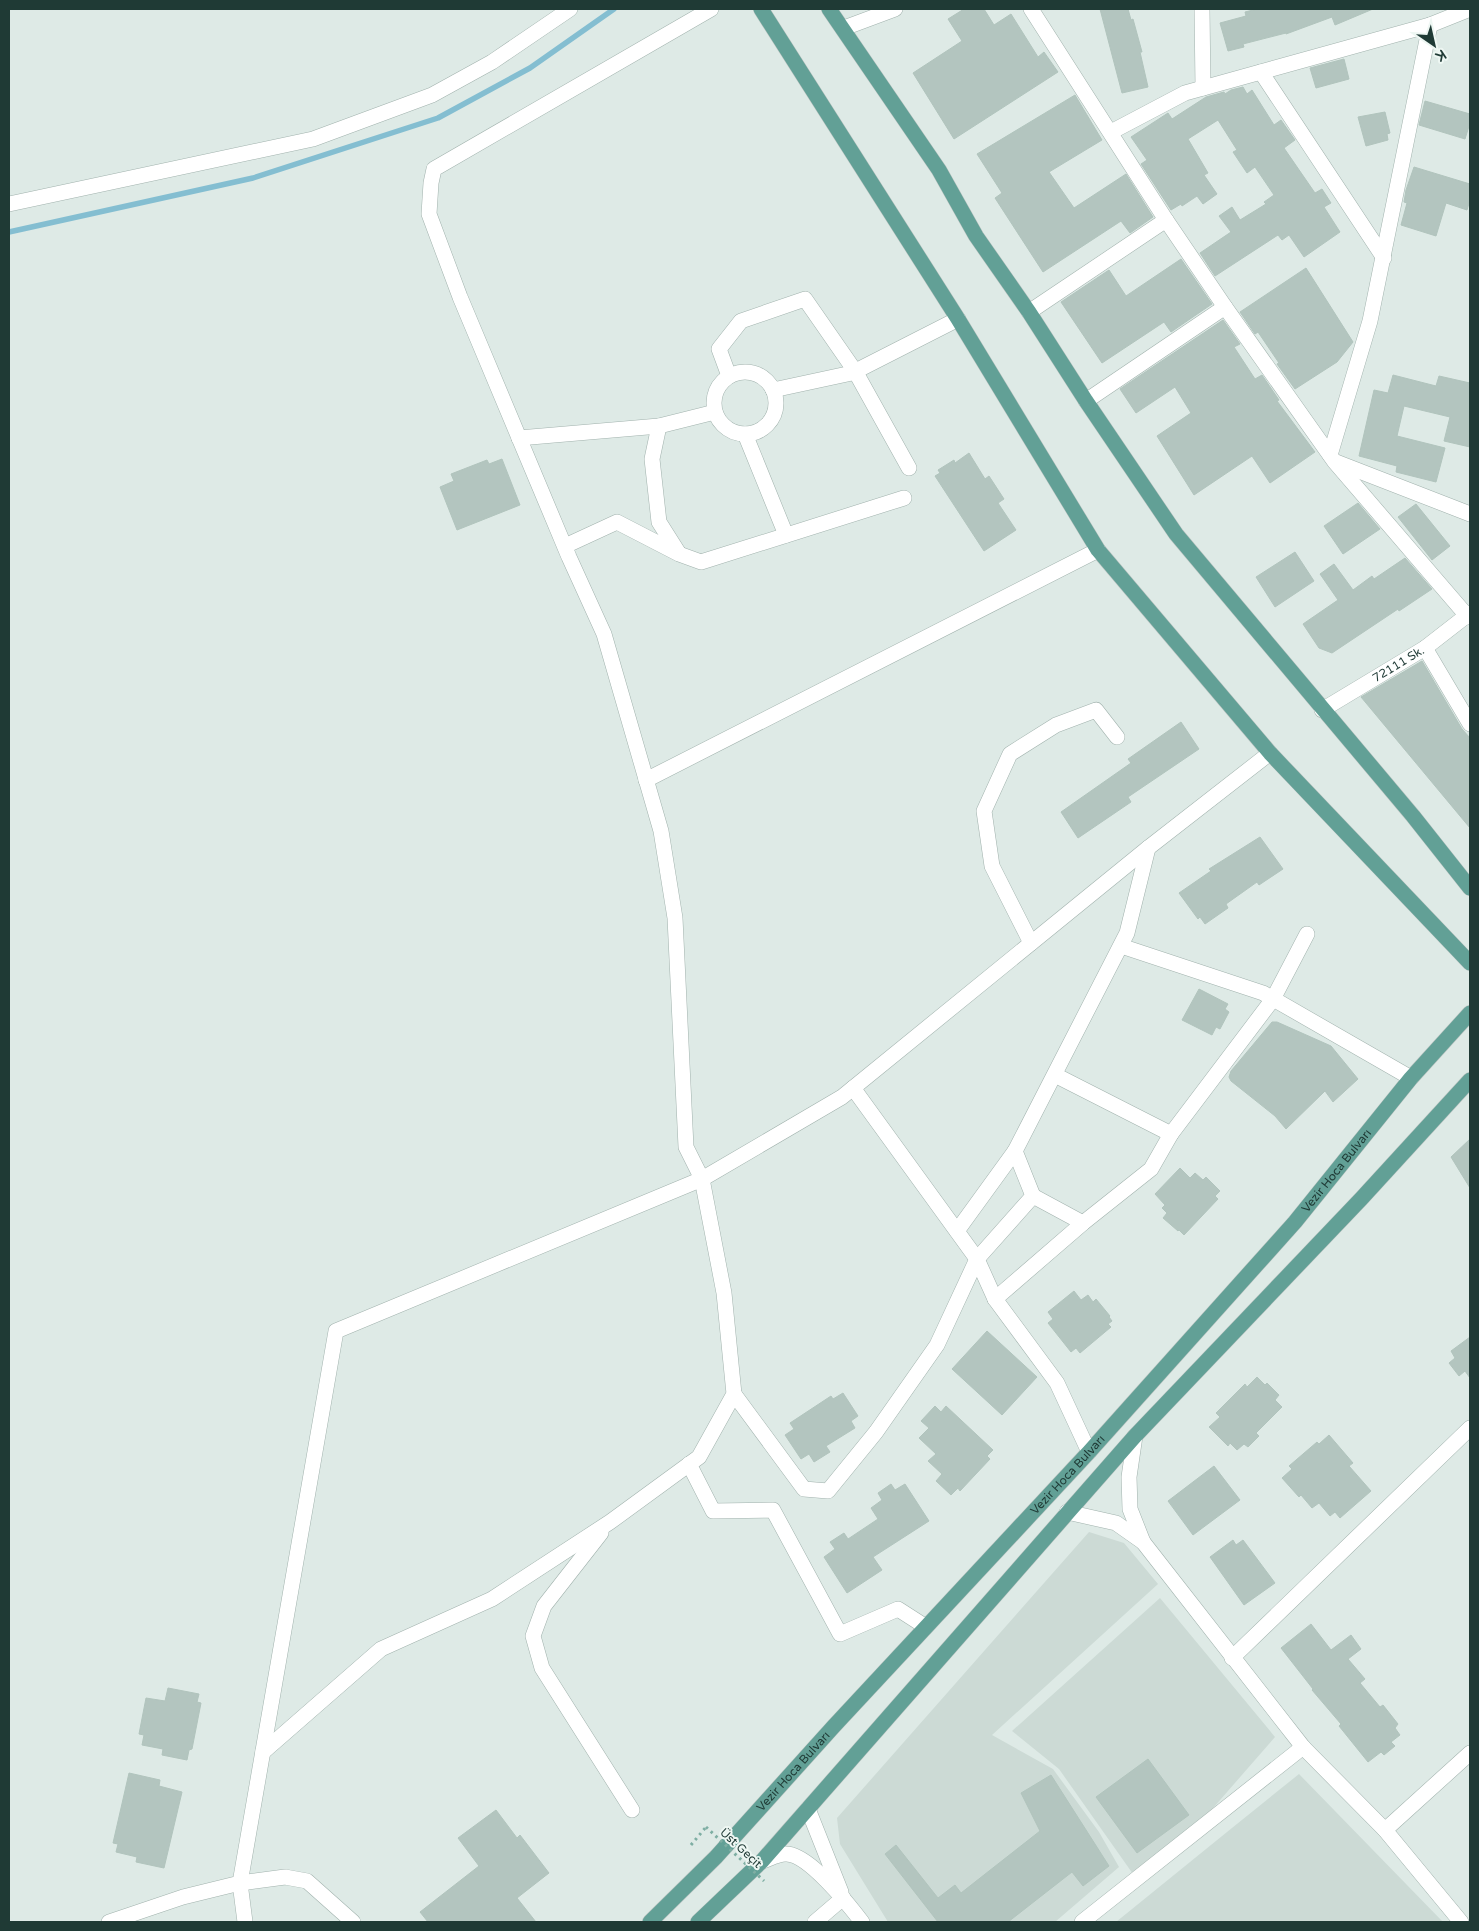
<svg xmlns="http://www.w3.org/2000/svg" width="1479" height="1931" font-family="'Varela Round',sans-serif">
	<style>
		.built { fill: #ccdad5 }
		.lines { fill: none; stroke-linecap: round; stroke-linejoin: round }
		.stream { stroke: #84bed1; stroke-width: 5.5 }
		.building { fill: #b3c5bf; stroke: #b1c4bd }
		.minor-casing { stroke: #a1b2ad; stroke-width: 16 }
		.major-casing { stroke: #bcc4c2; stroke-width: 16 }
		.path { stroke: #7eaea3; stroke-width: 3; stroke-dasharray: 2.5 4; stroke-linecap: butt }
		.minor { stroke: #fff; stroke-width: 15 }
		.major { stroke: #62a096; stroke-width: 15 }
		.path-bridge { stroke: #7eaea3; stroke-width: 3; stroke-dasharray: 2.5 4; stroke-linecap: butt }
		.labels { text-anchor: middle; stroke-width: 4; stroke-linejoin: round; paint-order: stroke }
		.street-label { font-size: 12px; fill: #1f3a35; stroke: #eef7f3 }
	</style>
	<rect width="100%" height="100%" fill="#deeae6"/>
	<path class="built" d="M1089,1532L1124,1543L1158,1584L992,1735L1053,1769L1099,1832L1119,1867L1055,1922H888L840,1844L837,1818Z
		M1160,1598L1275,1737L1180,1846L1133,1874L1059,1769L1012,1731Z
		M1299,1774L1443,1922H1116L1227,1832Z"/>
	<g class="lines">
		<path class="stream" d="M9,232L253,178L438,118L530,68L614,9"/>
	</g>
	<path class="building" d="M964,9H984L994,25L1011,14L1038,57L1044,52L1058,72L954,139L913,73L962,41L948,19Z
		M1100,9H1128L1131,20L1133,19L1142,52H1140L1148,87L1122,93Z
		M1257,9H1373L1335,25L1332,17L1286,34V33L1243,44L1244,47L1228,51L1220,23L1246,16L1245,12Z
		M1344,59L1349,79L1316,88L1310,68Z
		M1243,87L1247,94L1252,90L1274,125L1281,120L1295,140L1284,148L1315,193L1322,189L1331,203L1324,207L1340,232L1304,257L1289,235L1282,240L1278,235L1215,276L1200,253L1231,232L1219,216L1232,207L1240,220L1266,204L1264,202L1274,195L1255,167L1247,173L1233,152L1237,150L1218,120L1188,139L1208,173L1204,175L1217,194L1203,204L1197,196L1182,206L1181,204L1171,210L1141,164L1147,160L1131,137L1168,113L1172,119L1206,97L1224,92L1225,94L1231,90Z
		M1075,95L1102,140L1049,172L1074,208L1126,174L1153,217L1130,233L1121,221L1043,272L995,198L1002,193L977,154Z
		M1425,101L1470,114V123L1465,139L1419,125Z
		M1385,112L1390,133L1387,134L1388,140L1366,146L1358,117Z
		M1414,167L1470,184V200L1467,210L1446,203L1436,236L1401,225L1407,203L1404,202L1406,190Z
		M1181,259L1212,304L1171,332L1164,322L1102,363L1061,302L1109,270L1126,296Z
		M1306,268L1353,342L1337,362L1295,389L1277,364L1279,363L1258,332L1255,334L1240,312Z
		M1223,320L1240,344L1234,347L1255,379L1262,375L1279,400L1277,401L1315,452L1270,483L1252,456L1194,495L1157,436L1191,413L1175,387L1136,413L1120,389Z
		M1393,375L1436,386L1439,376L1470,383V447L1444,441L1450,417L1404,406L1397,436L1445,448L1436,482L1396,472L1397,466L1359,456L1374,390L1388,393Z
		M969,453L985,479L989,476L1004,499L998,503L1016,530L984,551L935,476L940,473L938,470L954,460L955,463Z
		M502,459L520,505L457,530L440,487L454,481L451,474L487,460L489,464Z
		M1358,503L1380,529L1343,554L1324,526Z
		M1416,504L1450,546L1432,560L1398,517Z
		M1295,552L1314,581L1275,607L1256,577Z
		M1405,558L1432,589L1399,611L1398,609L1332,653L1319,648L1303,624L1338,600L1320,574L1334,564L1353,590L1372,576L1374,579Z
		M1422,661L1462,729L1470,738V828L1361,697Z
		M1181,722L1199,749L1128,797L1131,802L1078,838L1061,812L1131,763L1128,759Z
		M1260,837L1283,869L1259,885L1257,882L1226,904L1228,908L1205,924L1200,917L1198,919L1179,893L1211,871L1209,869Z
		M1199,989L1228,1004L1225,1009L1229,1012L1220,1029L1216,1027L1212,1035L1182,1020Z
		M1272,1022H1277L1331,1046L1358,1079L1333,1102L1325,1091L1286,1129L1275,1116L1231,1081L1229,1077L1231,1071Z
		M1470,1139V1188L1451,1157Z
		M1180,1168L1190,1178L1195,1173L1203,1180L1206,1177L1220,1191L1215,1196L1218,1199L1184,1235L1179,1230L1178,1231L1163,1218L1167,1213L1162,1208L1165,1205L1155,1194Z
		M1074,1291L1081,1300L1088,1295L1093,1302L1096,1299L1110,1316L1109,1317L1112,1321L1108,1324L1111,1327L1080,1353L1076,1348L1071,1352L1048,1323L1053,1319L1048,1312Z
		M987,1331L1037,1377L1002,1415L952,1369Z
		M1470,1337V1378L1465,1371L1459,1376L1449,1363L1455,1358L1451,1351Z
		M1257,1377L1265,1385L1267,1383L1279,1395L1275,1400L1282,1407L1256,1433L1259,1436L1248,1447L1244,1444L1237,1450L1230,1443L1228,1446L1209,1427L1220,1417L1216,1413L1245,1384L1247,1387Z
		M843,1393L858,1416L851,1421L855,1428L826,1446L830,1452L814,1462L809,1454L801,1459L785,1435L794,1429L790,1423L831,1396L833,1399Z
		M935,1406L941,1412L946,1406L993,1450L987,1456L990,1459L960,1491L958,1488L951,1495L936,1481L942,1474L928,1461L936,1454L919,1438L929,1428L921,1421Z
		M1329,1435L1353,1463L1349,1466L1371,1491L1340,1518L1335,1512L1330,1516L1319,1503L1312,1508L1301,1495L1299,1497L1282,1478L1292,1469L1289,1466L1317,1442L1319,1444Z
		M1214,1466L1240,1500L1193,1535L1168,1501Z
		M891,1484L895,1490L905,1484L929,1521L873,1557L882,1570L847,1593L824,1557L835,1549L830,1542L844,1533L848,1539L878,1519L871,1508L882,1500L878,1493Z
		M1233,1540L1236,1545L1243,1540L1275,1583L1244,1605L1210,1557Z
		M1311,1624L1331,1650L1351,1635L1361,1649L1348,1659L1365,1679L1360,1683L1380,1707L1383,1705L1398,1724L1395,1728L1400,1735L1391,1742L1395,1746L1384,1755L1381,1752L1368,1762L1339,1726L1341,1724L1312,1690L1313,1689L1281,1648Z
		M168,1688L199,1694L197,1702L201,1703L192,1749L189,1750L187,1760L162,1755L163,1749L142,1745L144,1735L139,1734L146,1698L165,1701Z
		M1148,1759L1189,1815L1137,1853L1096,1797Z
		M129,1773L160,1780L159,1786L182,1792L164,1868L136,1862L137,1857L116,1852L118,1844L113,1843Z
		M1051,1775L1109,1866L1083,1886L1072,1872L1008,1922H938L885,1854L896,1845L938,1898L955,1885L961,1893L1040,1831L1021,1793Z
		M496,1810L517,1838L520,1835L549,1873L517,1898L536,1922H428L420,1912L479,1866L458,1838Z"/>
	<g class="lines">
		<g class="minor-casing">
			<g id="minor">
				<path d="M1031,9L1166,220L1225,307L1334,461L1468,617"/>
				<path d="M1202,9L1203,88"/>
				<path d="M844,30V28L895,9"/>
				<path d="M1261,72L1384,258"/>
				<path d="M1111,132L1185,93L1430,25L1470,9"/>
				<path d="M9,204L313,139L432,95L492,62L570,9"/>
				<path d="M1029,312L1166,220"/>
				<circle cx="745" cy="403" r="31"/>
				<path d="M729,376L719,349L741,321L805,299L855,371L909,468"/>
				<path d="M773,390L852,373L958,319"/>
				<path d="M1086,401L1225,307"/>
				<path d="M659,426L652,459L659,522L678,552"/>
				<path d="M745,434L786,535"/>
				<path d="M519,438L659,426L715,412"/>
				<path d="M1330,455L1370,321L1430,25"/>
				<path d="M1336,462L1470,514"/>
				<path d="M565,546L617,522L679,554L701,562L904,498"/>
				<path d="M1425,648L1470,724"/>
				<path id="s1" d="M1322,710L1425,648L1470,613"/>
				<path d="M646,780L1098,550"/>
				<path d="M1031,943L992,866L984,811L1010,754L1056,725L1096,710L1117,737"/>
				<path d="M1121,946L1263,993L1411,1078"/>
				<path d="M1055,1075L1171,1134"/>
				<path d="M853,1088L977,1259L995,1299L1057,1383L1089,1452"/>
				<path d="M1033,1196L1083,1223"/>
				<path d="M957,1231L1015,1151"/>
				<path d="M995,1299L1083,1223L1151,1169L1171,1134L1273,999L1307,934"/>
				<path d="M734,1394L804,1489L828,1491L876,1432L937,1345L977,1259L1033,1196L1015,1151L1127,933L1148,848"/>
				<path d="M1135,1436L1129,1477L1130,1509L1143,1542L1303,1747L1385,1830L1461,1922"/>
				<path d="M689,1464L713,1511L773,1510L840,1634L898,1609L926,1627"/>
				<path d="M1067,1512L1116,1523L1143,1542"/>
				<path d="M601,1533L544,1606L533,1636L542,1668L632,1810"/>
				<path d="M1232,1658L1470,1428"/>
				<path d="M263,1752L381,1649L492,1599L610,1522L699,1457L734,1394L724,1293L702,1179L686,1147L675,918L661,831L604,634L569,557L460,297L429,214L431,183L434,169L711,9"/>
				<path d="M808,1809L841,1892"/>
				<path d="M1385,1830L1470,1753"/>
				<path d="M762,1861C769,1859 778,1854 785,1854C807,1852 849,1905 862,1922"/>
				<path d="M109,1922L183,1897L240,1883L285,1877L307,1881L353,1922"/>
				<path d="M245,1922L240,1883L336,1331L702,1179L842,1097L1148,848L1270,753"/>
				<path d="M815,1922L843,1898"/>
				<path d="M1082,1922L1303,1747"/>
			</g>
		</g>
		<g class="major-casing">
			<g id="major">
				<path d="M761,9L958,319L1098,550L1270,753L1470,963"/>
				<path d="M829,9L939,170L976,236L1029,312L1086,401L1176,534L1413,816L1470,888"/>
				<path id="s2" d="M650,1922L716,1857L834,1726L1089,1452L1295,1222L1411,1078L1470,1013"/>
				<path d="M698,1922L762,1861L1135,1436L1361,1199L1470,1080"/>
			</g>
		</g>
		<path class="path" d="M691,1845L706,1827"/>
		<use href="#minor" class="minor"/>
		<use href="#major" class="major"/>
		<path class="path-bridge" d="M706,1827L764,1881"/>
	</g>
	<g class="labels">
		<g class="street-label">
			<text dy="4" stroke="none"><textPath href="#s1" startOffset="89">72111 Sk.</textPath></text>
			<text dy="4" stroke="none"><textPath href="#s2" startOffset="1018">Vezir Hoca Bulvarı</textPath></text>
			<text dy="4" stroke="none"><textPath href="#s2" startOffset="612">Vezir Hoca Bulvarı</textPath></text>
			<text dy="4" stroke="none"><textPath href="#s2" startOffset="208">Vezir Hoca Bulvarı</textPath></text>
			<text transform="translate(741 1848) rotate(43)" y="4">Üst Geçit</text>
		</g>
	</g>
	<rect width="1479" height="1931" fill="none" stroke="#1f3a35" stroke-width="20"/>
	<g transform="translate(1434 45) rotate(146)" stroke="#eef7f3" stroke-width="4" paint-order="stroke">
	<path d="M0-4L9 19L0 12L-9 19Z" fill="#1f3a35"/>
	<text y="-8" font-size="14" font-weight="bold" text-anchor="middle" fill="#1f3a35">K</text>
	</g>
</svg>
